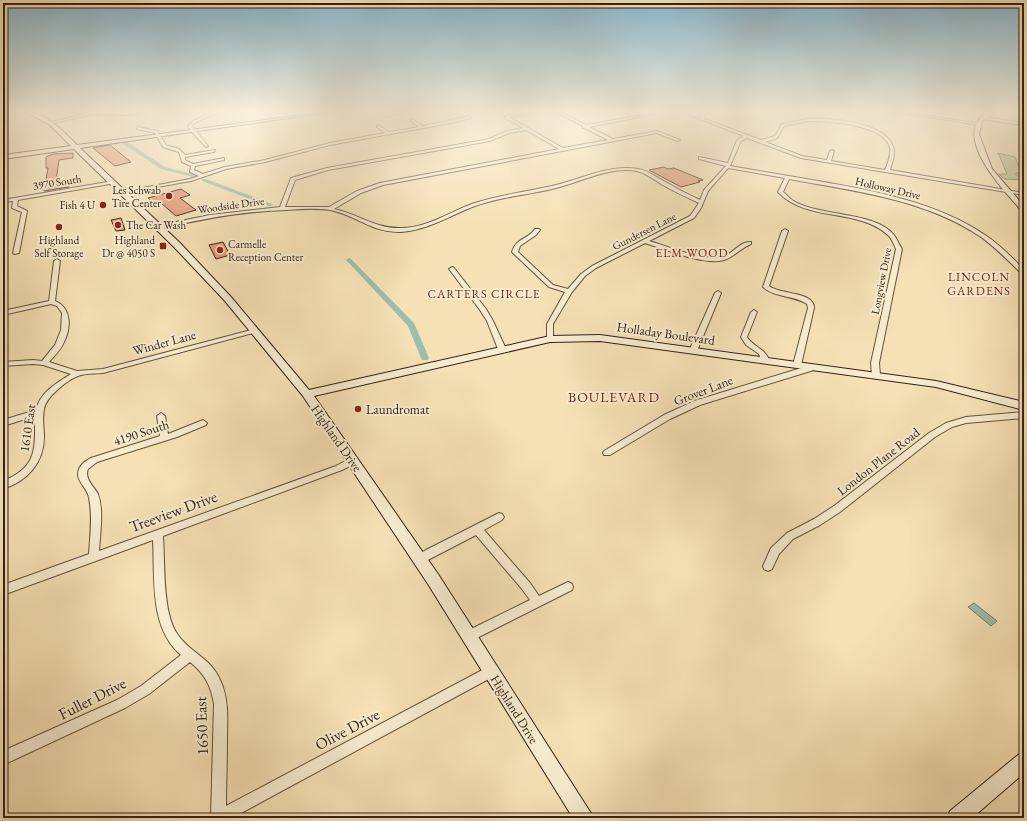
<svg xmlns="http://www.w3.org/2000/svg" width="1027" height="821" font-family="'EB Garamond',serif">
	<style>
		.green { fill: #b6c492; stroke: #747255 }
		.water { fill: #9dbeaa; stroke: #737f70 }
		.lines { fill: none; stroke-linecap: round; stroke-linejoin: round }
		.canal { fill: #9dbeaa; fill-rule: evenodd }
		.building { fill: #e89f7e; stroke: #332118 }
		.street-casing { stroke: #64513f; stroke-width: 2 }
		.secondary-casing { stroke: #332118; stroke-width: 2 }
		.street { fill: #f8eccf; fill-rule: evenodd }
		.secondary { fill: #f8eccf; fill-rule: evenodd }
		.poi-dot { fill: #8f2418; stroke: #f8eccf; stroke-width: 1.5 }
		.labels { text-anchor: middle; stroke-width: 4; stroke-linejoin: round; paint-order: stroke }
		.far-street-label { font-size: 11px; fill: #332118; stroke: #f8eccf }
		.far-poi-label { font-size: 11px; fill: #332118; stroke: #f8eccf; text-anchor: end }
		.far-neighbourhood-label { font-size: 12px; letter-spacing: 1px; fill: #7a1f14; stroke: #f8eccf }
		.street-label { font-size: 13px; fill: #332118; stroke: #f8eccf }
		.poi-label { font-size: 13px; fill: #332118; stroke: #f8eccf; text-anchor: start }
		.neighbourhood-label { font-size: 14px; letter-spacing: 1px; fill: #7a1f14; stroke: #f8eccf }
		.near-street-label { font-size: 16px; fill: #332118; stroke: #f8eccf }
	</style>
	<rect width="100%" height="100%" fill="#f5e1b5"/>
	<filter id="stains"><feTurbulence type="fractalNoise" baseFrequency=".005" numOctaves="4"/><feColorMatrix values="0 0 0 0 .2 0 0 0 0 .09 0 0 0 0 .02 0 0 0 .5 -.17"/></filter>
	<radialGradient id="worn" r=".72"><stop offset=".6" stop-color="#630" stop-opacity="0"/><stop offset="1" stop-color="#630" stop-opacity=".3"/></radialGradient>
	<path class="green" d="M998,153L1015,157L1022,174L1016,173V175L1024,176V180L1004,179L999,174H1007Z"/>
	<path class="water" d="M974,603L997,621L991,626L968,607Z"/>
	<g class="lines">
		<path class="canal" d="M123,142H127L165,167L200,176L197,178L161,169L123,144Z
			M202,179H206L274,205L269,206L202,181Z
			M349,258L351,259L414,323L429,358L428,360H422L421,358L408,326L347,261L346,260Z"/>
	</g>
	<path class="building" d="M110,145L131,162L115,166L93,148Z
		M73,153V158L59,160L56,181L69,179V187L44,191L48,168H46V157L53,154Z
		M664,167L668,169L674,168L703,180L698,181L700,182L681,187L649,170Z
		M181,189L190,195L180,198L196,210L176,216L161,203L155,204L148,198Z
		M121,218L125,230L116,231L111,220Z
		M223,242L230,255L216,259L209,245Z"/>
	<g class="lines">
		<g class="street-casing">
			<path id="street" d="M92,112H144L127,115L92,114L51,124L49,123Z
				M214,112H218L195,123L192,126L208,146L206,147L191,131L188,126L193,121Z
				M401,112H406L386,117L384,116Z
				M420,112H424L421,115L419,114Z
				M532,112H538L509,117L563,148L608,140L585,128H583V126L556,112H560L586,125L661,112L659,113L589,127L613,139L657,131L680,140L677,141L657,133L383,185L361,193L334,209C358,214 376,229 401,228C426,228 448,213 472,204C498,195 525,192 552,186C580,180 609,164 638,169C647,170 654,176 662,180C674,187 687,194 700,200L704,190L726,166L699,159V157L728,163L737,140L744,136L682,112L691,113L710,112L708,113L694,115L761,140L775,136L782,124C791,122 800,120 809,119C831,118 884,122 893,146C896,154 892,163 890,170L1024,193V195L801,158L747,138L741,141L730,166C759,171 789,176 818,181C875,191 936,202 985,235C1000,245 1012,257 1024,270V275L1022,274C1009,261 996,248 981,237C925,199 854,191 789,179L783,192C786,194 789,198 792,200C818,217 875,211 894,235C897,239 899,245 902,249L879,363L880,375L876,377L872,375L871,363L896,249C894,245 892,239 889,236C859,207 807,223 778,192L785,178L728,168L708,191L701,208L694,218L649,241C667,246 703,261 721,257C733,255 739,241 751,242V244C741,248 734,257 724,260C705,266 664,249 645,243L596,268L585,276L572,292L553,324V339L550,341L547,339V324L565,292L549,287L513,253L512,252C516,238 527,240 535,229H539L540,230L536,235L520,246L518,252L553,285L568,289L581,274L592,266L690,216L699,203C686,197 673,191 661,184C654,179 645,173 637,171C609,166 579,183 552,189C526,195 500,197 475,206C451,215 428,230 401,232C372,233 356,215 330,210C316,208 301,209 287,210C244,211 201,219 159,229L156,227L176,222L210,215L280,207L291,178L327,168L489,139L507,131L523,128L505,118V116ZM808,121C827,121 885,124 890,148C891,155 888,163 885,170L831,161L834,151L832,150L830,151L827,160L802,156L765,142L777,138L784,126ZM526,130L559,149L380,183L357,191L329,207H285L295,180L328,170L490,141L509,133Z
				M896,112H903L981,124L979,125Z
				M470,116L471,118L451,123L330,145L265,162L226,169L191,181L123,193L121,192L190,179L199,176L190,172L191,166L182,162L179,152L163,147L155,133L137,129L138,127L157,131L166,145L179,149L185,155L215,150L214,152L185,157V160L193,164L224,158V160L195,166L194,170L203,174L225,167L265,160L330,143L385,133L377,127L378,125L389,132L419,127L411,121L412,119L423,126Z
				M983,117L1024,123V125L982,119Z
				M113,181L115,182V183L18,200L17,206L27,211L19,253L14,254L13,253L22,212L12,208L13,201L3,202V200Z
				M785,229L788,231L769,286C780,294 805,292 812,302C813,303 814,306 814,308L801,365L797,367L793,365L808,308L807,304C794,295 775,298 763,287L782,231Z
				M57,259L60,261L55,301C72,308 71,328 64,342C61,350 54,356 49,362L77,371L103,369L255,329L258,331L257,332L103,373C96,374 85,373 78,376C67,380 46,397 44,409C42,418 44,428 44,437C44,463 27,481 3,489V481C38,467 35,448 35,416L3,426V420L36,410C40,392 57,383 71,374L43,365L33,364L3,366V362L33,360L42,361L55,345L61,330L62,313L57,306L51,304L3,315V311L49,301L54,261Z
				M452,267L454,268L486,309L493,321L506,349L505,351H499L498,349L487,321L480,310L449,269Z
				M718,291L721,293L697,351L696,353H690L689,351L715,293Z
				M754,310L757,312L747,337C753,347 765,348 769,360L765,362H762L759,354L746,345L741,337L751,312Z
				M811,365H814L818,367L817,369L700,405L670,419L610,455H604L603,453L604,451L664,415L694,401Z
				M1024,412V418L966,423L952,427L935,437L840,512L820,525L793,539L779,554L772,569L768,571L764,569L763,566L771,548L787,533L814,519L834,506L929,433L946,423L966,417Z
				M161,413L165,416L168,434L203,420L207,423L206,425L177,437L97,462L88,469C84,479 94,486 98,494C104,511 100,533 99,551L336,466C342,463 350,457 356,459L357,461L356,463L342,470L163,536C165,562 162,614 178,635C193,656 213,657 223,687C229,705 227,723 227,742C227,763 226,785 226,806L488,667L492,665L496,667L498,671L496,675L232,818H211L214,704C211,686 205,674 190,662L149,694L125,708L3,765V751L117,700L141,686L181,655C149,628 155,578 153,540L3,595V585L89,554C90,536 93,517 89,498C88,489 78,483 78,474C78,466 85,461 91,458L160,436L157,416Z
				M499,513L502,514L504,517L502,520L484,530L530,583L539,596L568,582L572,584L573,587L572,590L469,642L465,640L463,636L465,632L530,600L522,589L476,535L424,562L420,563L416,562L415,559L416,556L426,550Z"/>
		</g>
		<g class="secondary-casing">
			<path id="secondary" d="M25,112C46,112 63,131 77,145L325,112L323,113L80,148L180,243L231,297L309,390L550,336L600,335L936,381L1024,402V410L936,387L600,341L550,342L314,396L438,574L594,818H573L428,584L303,396L225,301L174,247L74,149L3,159V155L71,146L49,124Z
				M987,112H994L982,121L979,134L992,169L1024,206V212L1022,211C1004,191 950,135 987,112Z
				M1024,752V773L972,818H947L950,811L1018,755Z"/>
		</g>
		<use href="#street" class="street"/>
		<use href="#secondary" class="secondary"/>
	</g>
	<linearGradient id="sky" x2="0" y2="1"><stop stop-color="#8ab8cf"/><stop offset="0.49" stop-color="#faf2de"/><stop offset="1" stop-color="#faf2de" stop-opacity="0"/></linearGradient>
	<rect width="1027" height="227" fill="url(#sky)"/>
	<g class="poi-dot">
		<circle cx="169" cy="196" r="4"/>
		<circle cx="103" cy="205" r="4"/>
		<circle cx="118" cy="225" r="4"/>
		<circle cx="59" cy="227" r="4"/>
		<rect x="159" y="242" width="8" height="8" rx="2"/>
		<circle cx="220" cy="250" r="4"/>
		<circle cx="358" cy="409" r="4"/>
	</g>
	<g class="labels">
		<g class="far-street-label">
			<text transform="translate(57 182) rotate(-9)" y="4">3970 South</text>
			<text transform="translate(888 188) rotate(13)" y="4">Holloway Drive</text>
			<text transform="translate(231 205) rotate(-8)" y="4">Woodside Drive</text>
			<text transform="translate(644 231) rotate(-27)" y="4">Gundersen Lane</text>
			<text transform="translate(881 281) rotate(-79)" y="4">Longview Drive</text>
		</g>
		<g class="far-poi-label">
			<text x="161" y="194">Les Schwab<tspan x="161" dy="13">Tire Center</tspan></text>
			<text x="95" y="209">Fish 4 U</text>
			<text x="126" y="229" text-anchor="start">The Car Wash</text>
			<text x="59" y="244" text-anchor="middle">Highland<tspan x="59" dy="13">Self Storage</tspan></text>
			<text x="155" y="244">Highland<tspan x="155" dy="13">Dr @ 4050 S</tspan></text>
			<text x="228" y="248" text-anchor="start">Carmelle<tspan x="228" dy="13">Reception Center</tspan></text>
		</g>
		<g class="far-neighbourhood-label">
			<text x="692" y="257">ELM WOOD</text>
			<text x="979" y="281">LINCOLN<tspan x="979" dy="14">GARDENS</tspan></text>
			<text x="484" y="298">CARTERS CIRCLE</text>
		</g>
		<g class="street-label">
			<text transform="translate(666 333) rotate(8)" y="5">Holladay Boulevard</text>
			<text transform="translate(164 342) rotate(-15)" y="5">Winder Lane</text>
			<text transform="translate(703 390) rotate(-21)" y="5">Grover Lane</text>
			<text transform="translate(27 428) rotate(-82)" y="5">1610 East</text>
			<text transform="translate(141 432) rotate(-18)" y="5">4190 South</text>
			<text transform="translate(337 438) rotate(55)" y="5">Highland Drive</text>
			<text transform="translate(878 461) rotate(-38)" y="5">London Plane Road</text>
			<text transform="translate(515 709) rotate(58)" y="5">Highland Drive</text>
		</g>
		<g class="poi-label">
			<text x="366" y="414">Laundromat</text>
		</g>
		<g class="neighbourhood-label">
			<text x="614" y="402">BOULEVARD</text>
		</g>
		<g class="near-street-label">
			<text transform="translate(173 511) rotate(-20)" y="6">Treeview Drive</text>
			<text transform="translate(92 698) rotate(-27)" y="6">Fuller Drive</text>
			<text transform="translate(201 726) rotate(-92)" y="6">1650 East</text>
			<text transform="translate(347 729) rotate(-28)" y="6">Olive Drive</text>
		</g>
	</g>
	<rect width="1027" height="821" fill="none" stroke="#f5e1b5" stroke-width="16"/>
	<rect x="4" y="4" width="1019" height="813" fill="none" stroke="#332118" stroke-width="2"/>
	<rect x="8" y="8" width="1011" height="805" fill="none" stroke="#332118"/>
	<rect width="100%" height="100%" filter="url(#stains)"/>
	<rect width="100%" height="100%" fill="url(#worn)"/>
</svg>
